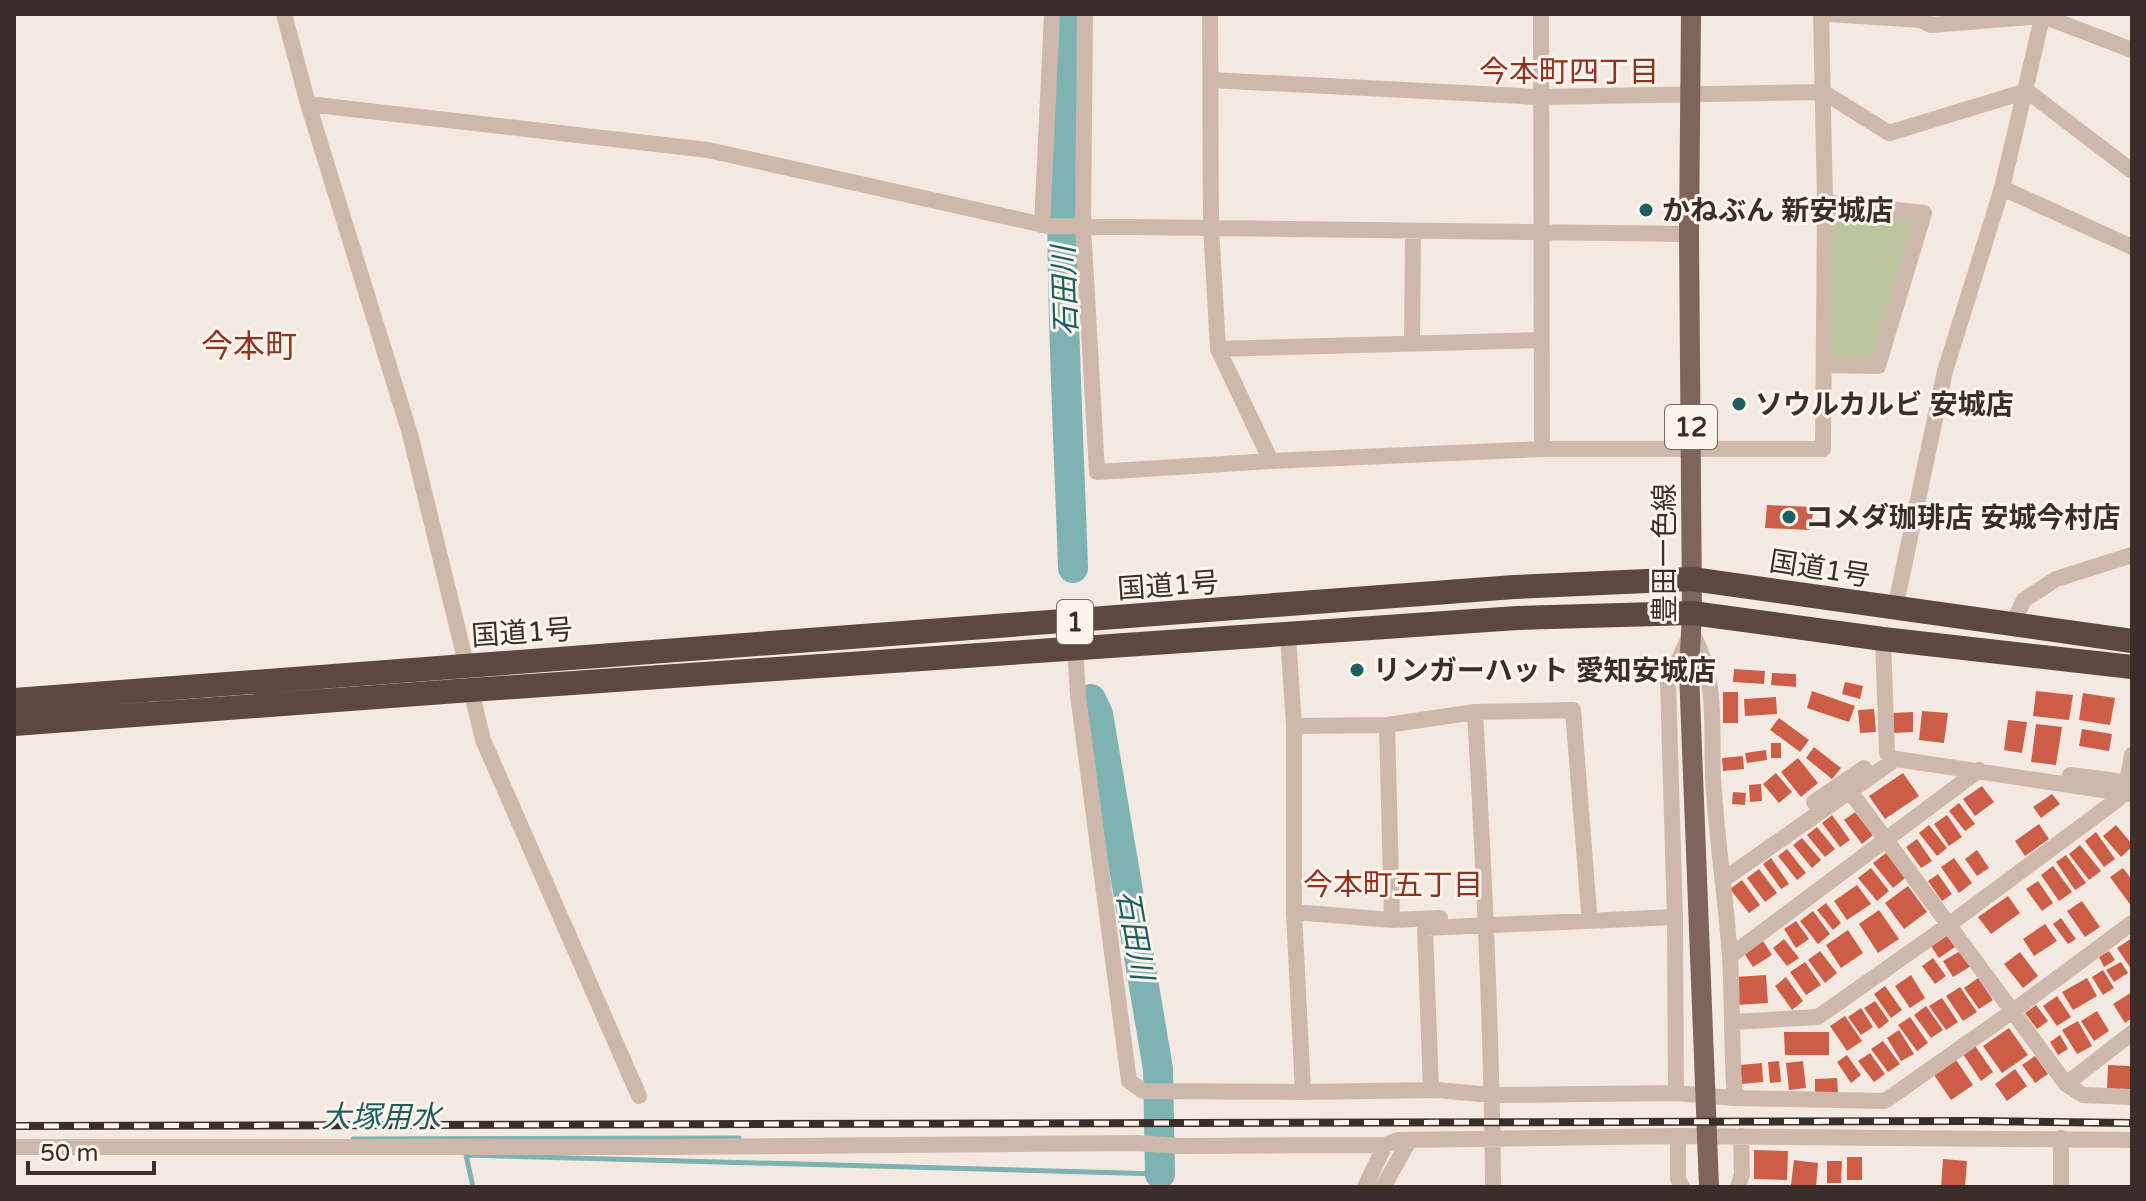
<svg xmlns="http://www.w3.org/2000/svg" width="2146" height="1201" font-family="'Varela Round','Noto Sans JP',sans-serif">
	<style>
		.green { fill: #bac59e }
		.lines { fill: none; stroke-linecap: round; stroke-linejoin: round }
		.stream { stroke: #7db3b2; stroke-width: 5 }
		.river { stroke: #7db3b2; stroke-width: 30 }
		.building { fill: #cc5e47 }
		.street { stroke: #ceb8ab; stroke-width: 16 }
		.primary { stroke: #7e645b; stroke-width: 20 }
		.highway { stroke: #5c4841; stroke-width: 24 }
		.rail-casing { stroke: #3b2e2a; stroke-width: 8 }
		.rail { stroke: #fbf4ed; stroke-width: 5; stroke-dasharray: 15; stroke-linecap: butt }
		.poi-dot { fill: #1d5f60; stroke: #fbf4ed; stroke-width: 3 }
		.labels { text-anchor: middle; stroke-width: 6; stroke-linejoin: round; paint-order: stroke }
		.shield { fill: #fbf4ed; stroke: #756964; stroke-width: 2 }
		.shield-label { font-size: 26px; font-weight: bold; fill: #3b2e2a }
		.poi-label { font-size: 28px; font-weight: bold; fill: #3b2e2a; stroke: #fbf4ed; text-anchor: start }
		.street-label { font-size: 28px; fill: #3b2e2a; stroke: #fbf4ed }
		.neighbourhood-label { font-size: 30px; fill: #8f321f; stroke: #fbf4ed }
		.water-label { font-size: 30px; font-style: italic; fill: #1d5f60; stroke: #fbf4ed }
		.quarter-label { font-size: 32px; fill: #8f321f; stroke: #fbf4ed }
	</style>
	<rect width="100%" height="100%" fill="#f4e9e0"/>
	<path class="green" d="M1831,208L1916,219L1872,360L1831,358Z"/>
	<g class="lines">
		<path class="stream" d="M353,1139L739,1138
			M473,1187L466,1155L1160,1174V1187"/>
		<path class="river" d="M1070,14C1054,198 1067,384 1073,568
			M1091,699L1098,714L1158,1069L1160,1174"/>
	</g>
	<path class="building" d="M1767,505L1814,507L1810,530L1765,528Z
		M1734,669L1765,671L1764,684L1733,682Z
		M1772,673L1796,674V687L1771,685Z
		M1845,682L1863,686L1860,699L1842,694Z
		M1812,691L1855,706L1849,722L1807,708Z
		M2036,691L2073,695L2069,720L2033,716Z
		M1723,692H1738V723H1723Z
		M2083,693L2115,698L2110,725L2079,720Z
		M1776,697L1777,714L1745,716L1744,699Z
		M1874,709L1876,732L1860,733L1858,710Z
		M1922,711L1948,713L1944,743L1919,740Z
		M1913,712V732L1894,733L1893,713Z
		M1779,718L1809,740L1800,752L1770,730Z
		M2008,720L2027,722L2022,753L2004,750Z
		M2036,724L2062,727L2056,765L2031,762Z
		M2082,729L2112,734L2109,751L2079,746Z
		M1771,743H1781V758H1771Z
		M1814,747L1841,768L1832,779L1806,758Z
		M1766,750L1767,760L1747,763L1745,753Z
		M1743,756L1744,769L1723,771L1722,758Z
		M1798,758L1818,783L1801,797L1781,772Z
		M1776,773L1792,792L1779,803L1763,784Z
		M1903,773L1919,796L1885,819L1869,796Z
		M1761,784L1762,801L1750,802L1749,785Z
		M1982,786L1994,802L1975,816L1963,799Z
		M1733,792L1746,793L1745,805L1732,804Z
		M2052,794L2060,804L2041,818L2033,807Z
		M1959,803L1975,824L1965,831L1949,811Z
		M1855,812L1873,835L1862,844L1844,820Z
		M1832,815L1850,840L1840,847L1822,823Z
		M1947,815L1962,837L1949,846L1934,824Z
		M2039,824L2049,839L2025,856L2015,841Z
		M1929,825L1947,848L1937,856L1919,833Z
		M2116,825L2132,844V847L2121,857L2103,836Z
		M1817,827L1835,849L1825,857L1807,835Z
		M2096,832L2115,859L2104,867L2085,841Z
		M1802,838L1821,860L1812,868L1793,845Z
		M1917,839L1932,861L1921,868L1906,847Z
		M2080,845L2101,871L2089,880L2069,854Z
		M1787,849L1806,873L1797,880L1778,856Z
		M1977,850L1989,868L1977,876L1965,859Z
		M1886,853L1905,878L1893,888L1873,863Z
		M2066,855L2086,883L2075,890L2056,862Z
		M1771,858L1789,884L1781,889L1763,864Z
		M1954,858L1972,883L1959,893L1941,867Z
		M2053,866L2072,892L2059,901L2041,875Z
		M1871,868L1889,891L1877,901L1858,878Z
		M2123,868L2132,880V907L2110,877Z
		M1759,869L1777,893L1765,902L1747,878Z
		M1938,874L1952,894L1942,901L1928,881Z
		M1742,880L1760,905L1749,913L1730,889Z
		M2038,881L2053,903L2042,911L2026,889Z
		M1857,885L1871,904L1847,920L1834,901Z
		M1908,886L1927,912L1904,929L1885,903Z
		M2008,896L2020,913L1991,934L1978,917Z
		M2082,901L2100,927L2085,937L2067,911Z
		M1826,903L1841,923L1833,930L1817,910Z
		M1879,910L1899,939L1878,953L1859,924Z
		M1813,911L1830,934L1818,944L1800,921Z
		M2061,918L2076,939L2068,944L2053,924Z
		M1796,921L1809,939L1796,948L1784,929Z
		M2045,924L2057,941L2034,956L2023,939Z
		M1848,930L1863,953L1841,968L1826,945Z
		M1947,936L1955,947L1939,958L1931,946Z
		M2132,938V970L2117,948Z
		M1784,939L1799,958L1787,966L1773,948Z
		M1763,941L1772,955L1753,967L1744,953Z
		M1962,950L1971,966L1953,977L1943,961Z
		M1820,951L1837,973L1825,983L1808,960Z
		M2109,951L2115,960L2104,967L2099,957Z
		M2020,952L2038,976L2023,988L2004,964Z
		M1933,958L1946,976L1935,984L1922,966Z
		M1805,962L1821,985L1806,995L1790,972Z
		M2121,962L2128,973L2114,982L2106,970Z
		M2103,970L2114,988L2103,995L2092,977Z
		M1766,975L1768,1003L1737,1005L1735,977Z
		M1911,975L1925,998L1910,1008L1895,986Z
		M1786,977L1803,1001L1792,1010L1775,986Z
		M1978,978L1993,1000L1979,1009L1964,988Z
		M2087,978L2097,996L2073,1010L2062,992Z
		M1885,986L1902,1010L1891,1018L1874,994Z
		M1960,987L1977,1012L1963,1021L1946,996Z
		M2132,992V1018L2125,1023L2113,1004Z
		M2057,996L2071,1017L2057,1026L2043,1006Z
		M1942,998L1958,1022L1946,1030L1929,1006Z
		M1875,1001L1889,1021L1879,1029L1864,1008Z
		M2036,1005L2048,1021L2037,1029L2025,1013Z
		M1926,1006L1943,1030L1931,1038L1914,1015Z
		M1861,1008L1873,1027L1861,1035L1848,1017Z
		M2097,1011L2109,1031L2094,1041L2081,1021Z
		M1845,1016L1862,1041L1847,1051L1830,1026Z
		M1910,1017L1928,1043L1917,1051L1898,1025Z
		M2078,1021L2092,1046L2077,1054L2062,1030Z
		M2009,1028L2028,1055L2002,1073L1983,1046Z
		M1899,1030L1914,1054L1901,1061L1887,1038Z
		M1784,1032H1829V1055H1785Z
		M2060,1035L2068,1049L2058,1055L2050,1042Z
		M1883,1041L1900,1064L1888,1072L1871,1049Z
		M1975,1046L1993,1072L1981,1081L1963,1054Z
		M1870,1053L1885,1074L1874,1082L1858,1061Z
		M1847,1055L1861,1075L1851,1083L1837,1062Z
		M2035,1056L2048,1074L2035,1083L2022,1065Z
		M1956,1060L1973,1085L1951,1100L1934,1075Z
		M1779,1061L1781,1082L1770,1083L1768,1062Z
		M1803,1061L1806,1088L1789,1090L1786,1063Z
		M1762,1063L1763,1082L1742,1084L1740,1065Z
		M2108,1065L2131,1066V1089H2107Z
		M2015,1069L2027,1086L2007,1101L1995,1084Z
		M1837,1078L1838,1093H1815V1079Z
		M1754,1150L1788,1151L1787,1180L1754,1179Z
		M1847,1157H1862V1180H1847Z
		M1943,1159L1967,1161L1965,1187H1941Z
		M1794,1160L1818,1163L1816,1187L1791,1185Z
		M1827,1161H1842L1841,1183H1827Z"/>
	<g class="lines">
		<path class="street" d="M284,14L308,104L410,434L467,667
			M1085,14L1083,226L1097,472L1271,461L1542,449H1823L1825,202L1821,14
			M1210,14L1211,226L1218,349L1271,461
			M1541,14L1542,449
			M1829,14L1921,20L1931,25L2043,16L2132,50
			M1210,80L1540,97L1823,92L1889,133L2027,91
			M2027,91L2132,171
			M308,104L708,150L1048,226L1689,234
			M2002,188L2132,247
			M1042,225L1052,14
			M1412,344L1413,231
			M1218,349L1541,340
			M1824,365L1878,366L1924,213L1825,202
			M1895,609L1945,371L2002,188L2043,14
			M2012,624L2024,600L2056,579L2132,555
			M1692,633C1718,679 1711,725 1713,776C1716,837 1726,897 1730,958C1733,1005 1731,1052 1735,1098
			M1288,635L1294,726V912L1303,1092L1437,1090L1492,1095L1676,1093L1735,1098L1885,1101L2013,1011L2132,923
			M1883,639L1887,753
			M1075,649L1078,695L1129,1081L1143,1091L1303,1092
			M471,690L483,740L639,1096
			M1475,712C1484,870 1492,1029 1493,1187
			M1387,725L1392,920
			M1294,726L1387,725L1475,712L1573,710L1589,912
			M2070,775L2132,783
			M1844,783L2066,1084L2083,1095L2132,1097
			M1814,802L1864,768
			M1723,880L1896,759L2129,794
			M1294,912L1392,920L1440,918
			M1730,956L1979,770
			M1733,1022L1818,1017L1950,924L2118,799L2127,782L2132,755
			M2066,1084L2132,1033
			M1431,1090L1425,928L1675,917
			M1676,1093L1675,917L1668,682L1689,638
			M1678,1136V1179L1682,1187
			M14,1147H660L1137,1143L1179,1146L1385,1145
			M1365,1187L1385,1145L1398,1140L1678,1136L2132,1140
			M1383,1187L1409,1141
			M1738,1187L1742,1174L1741,1136
			M2061,1187V1138"/>
		<path class="primary" d="M1691,14L1689,234L1692,613L1689,672L1709,1187"/>
		<path class="highway" d="M14,700L1514,587L1692,579L2132,641
			M14,724L471,690L1517,618L1692,613L1883,639L2132,667"/>
		<g class="rail-casing">
			<path id="rail" d="M14,1126L1975,1121L2132,1123"/>
		</g>
		<use href="#rail" class="rail"/>
	</g>
	<g class="poi-dot">
		<circle cx="1646" cy="210" r="8"/>
		<circle cx="1739" cy="404" r="8"/>
		<circle cx="1789" cy="517" r="8"/>
		<circle cx="1357" cy="670" r="8"/>
	</g>
	<g class="labels">
		<g class="shield">
			<rect x="1665" y="405" width="52" height="44" rx="6"/>
			<rect x="1057" y="600" width="36" height="44" rx="6"/>
		</g>
		<g class="shield-label">
			<text x="1691" y="436">12</text>
			<text x="1075" y="631">1</text>
		</g>
		<g class="poi-label">
			<text x="1662" y="220">かねぶん 新安城店</text>
			<text x="1755" y="414">ソウルカルビ 安城店</text>
			<text x="1805" y="527">コメダ珈琲店 安城今村店</text>
			<text x="1373" y="680">リンガーハット 愛知安城店</text>
		</g>
		<g class="street-label">
			<text transform="translate(1664 553) rotate(-90)" y="10">豊田一色線</text>
			<text transform="translate(1820 568) rotate(9)" y="10">国道1号</text>
			<text transform="translate(1168 585) rotate(-4)" y="10">国道1号</text>
			<text transform="translate(522 632) rotate(-4)" y="10">国道1号</text>
		</g>
		<g class="neighbourhood-label">
			<text x="1569" y="82">今本町四丁目</text>
			<text x="1393" y="895">今本町五丁目</text>
		</g>
		<g class="water-label">
			<text transform="translate(1065 291) rotate(-92)" y="10">石田川</text>
			<text transform="translate(1135 935) rotate(80)" y="10">石田川</text>
			<text x="381" y="1127">大塚用水</text>
		</g>
		<g class="quarter-label">
			<text x="249" y="357">今本町</text>
		</g>
	</g>
	<rect width="2146" height="1201" fill="none" stroke="#3b2e2a" stroke-width="32"/>
	<path d="M28 1161v12h126v-12" fill="none" stroke="#3b2e2a" stroke-width="4"/>
	<text x="40" y="1161" font-size="24" fill="#3b2e2a" stroke="#fbf4ed" stroke-width="6" paint-order="stroke">50 m</text>
</svg>
